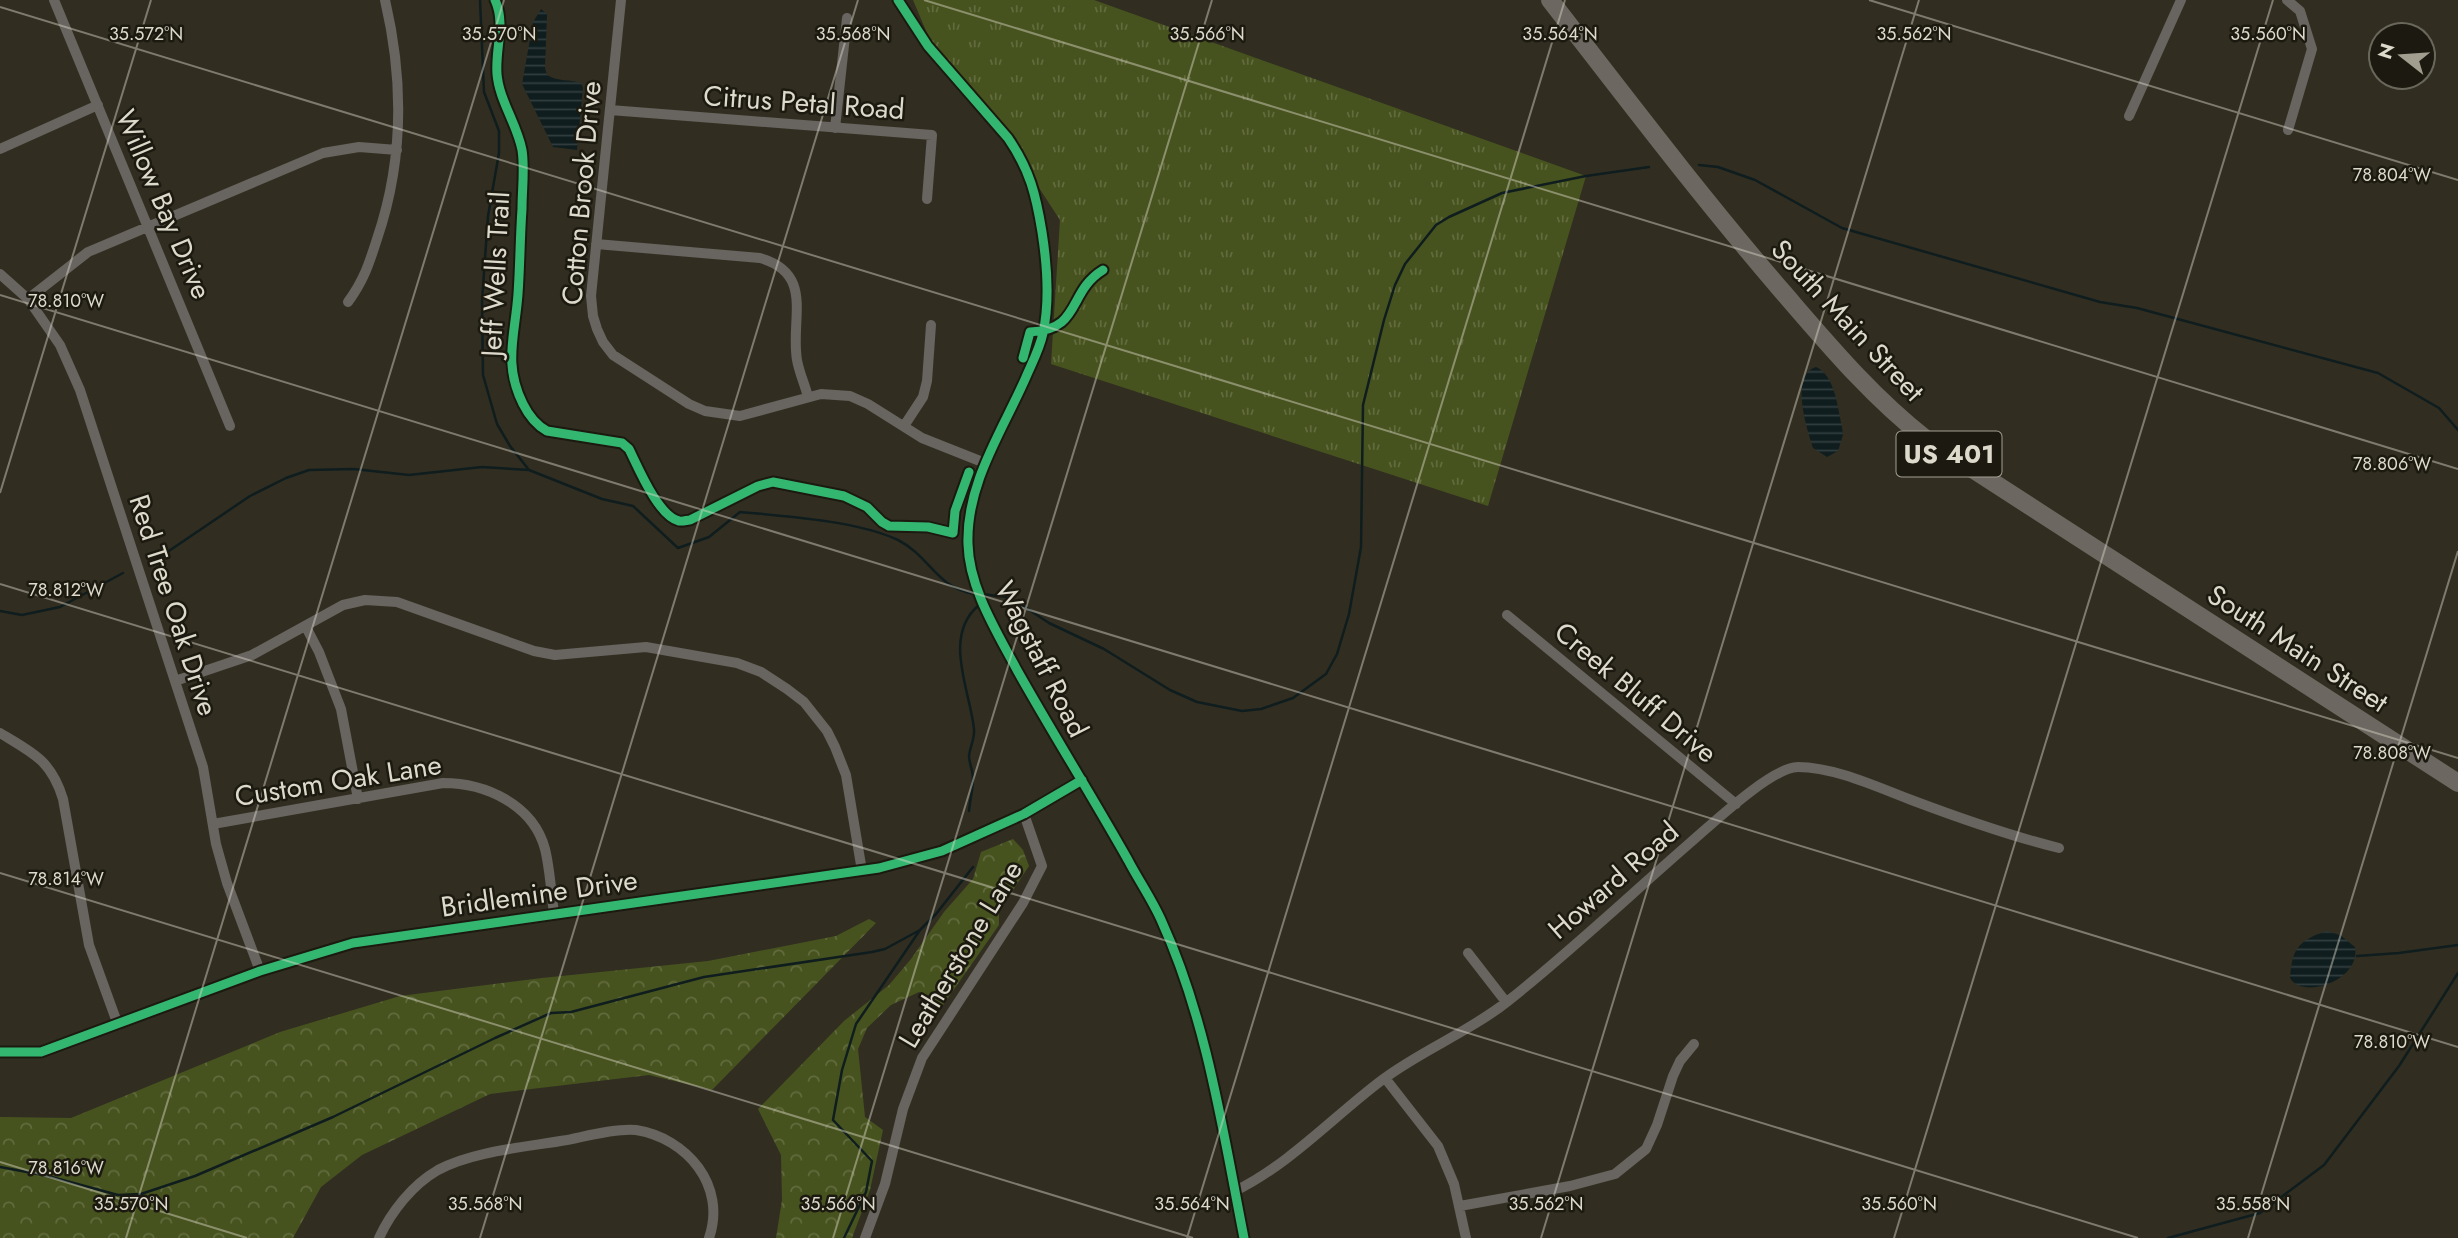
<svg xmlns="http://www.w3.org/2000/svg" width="2458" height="1238" font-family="Jost,sans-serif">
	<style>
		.forest { fill: url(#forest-crowns) }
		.park { fill: url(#park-tufts) }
		.water { fill: url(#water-rules) }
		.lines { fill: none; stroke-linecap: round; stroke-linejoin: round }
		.stream { stroke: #0f1d1e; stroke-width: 2.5 }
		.minor { stroke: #686460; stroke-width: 10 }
		.trunk { stroke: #6c6760; stroke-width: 18 }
		.cycleway-casing { stroke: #1c1a10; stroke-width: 13 }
		.cycleway { stroke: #33b770; stroke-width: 9 }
		.ticks { fill: none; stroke: #dddacc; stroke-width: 2; stroke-opacity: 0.45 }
		.labels { text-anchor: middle; stroke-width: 5; stroke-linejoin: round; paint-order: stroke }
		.shield { fill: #1c1a10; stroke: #a3a094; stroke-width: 2 }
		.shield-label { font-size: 26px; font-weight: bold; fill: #dddacc }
		.street-label { font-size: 28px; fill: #dddacc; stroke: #1c1a10 }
		.ticks-label { font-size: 18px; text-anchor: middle; fill: #dddacc; stroke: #1c1a10; stroke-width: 5; stroke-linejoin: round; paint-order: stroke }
	</style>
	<defs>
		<pattern id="forest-crowns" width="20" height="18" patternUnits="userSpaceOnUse" patternTransform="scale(1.75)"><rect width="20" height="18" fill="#47531e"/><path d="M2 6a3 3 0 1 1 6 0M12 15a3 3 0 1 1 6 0" fill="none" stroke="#616b3e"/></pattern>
		<pattern id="park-tufts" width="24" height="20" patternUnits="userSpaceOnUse" patternTransform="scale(1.75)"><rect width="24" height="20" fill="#47531e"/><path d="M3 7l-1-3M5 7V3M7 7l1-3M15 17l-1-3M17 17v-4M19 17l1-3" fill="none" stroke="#616b3e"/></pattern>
		<pattern id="water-rules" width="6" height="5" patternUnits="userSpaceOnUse" patternTransform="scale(1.75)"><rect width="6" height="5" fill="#0f1d1e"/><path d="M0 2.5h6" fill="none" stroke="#323d3e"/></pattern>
	</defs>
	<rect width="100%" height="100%" fill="#312e21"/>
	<path class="forest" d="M1013,839L1023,850L1029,866L999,911V925L943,1005L919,992L891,1005L867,1028L858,1049L865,1117L883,1130L870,1190L852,1238H776L782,1200L781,1155L758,1109L844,1021L889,985L911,959L944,912L973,879L981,852Z
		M869,919L876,923L712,1090L649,1075L490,1094L362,1155L321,1187L293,1238H0V1117L71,1118L280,1032L400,996L542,978L708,961L836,936Z"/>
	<path class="park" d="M913,0H1094L1586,176L1488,506L1051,364L1060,220L998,125L932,45Z"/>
	<path class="water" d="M541,9L547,14L545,68L547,75C559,82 569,79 581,83L583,88L577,150L553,147L522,84L533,22Z
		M1816,367C1835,375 1838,409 1842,427L1843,435L1838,451L1827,457L1813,448C1807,429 1789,375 1816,367Z
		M2327,931L2340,935L2355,947C2361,981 2302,1000 2290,978C2292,948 2299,940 2327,931Z"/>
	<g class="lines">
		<path class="stream" d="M480,0L484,92L499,131V153L488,216L482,301L483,375L497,424L510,446L529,470
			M1699,165L1718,167L1755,180L1842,228L2100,302L2137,308L2378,373L2439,408L2458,430
			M157,559L250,496L286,478L309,470L354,469L409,475L482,467L529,470L602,499L633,506L678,548L709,537L740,512C785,516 858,521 898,540C930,556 937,589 975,594
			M982,594L1006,597L1022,605L1049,623L1104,649L1170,690L1197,702L1242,711L1261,709L1293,698L1326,674L1337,654L1349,614L1361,547L1363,405L1384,320L1395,285L1405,264L1436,225L1449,217L1502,193L1586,176L1649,167
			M0,611L22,615L60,607L123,573
			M969,811C970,800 973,789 973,778C973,771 969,763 969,756C970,747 975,738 974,729C970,690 942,636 979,605
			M2357,956L2399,953L2458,945
			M0,1167L48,1176L118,1195L141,1194L195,1176L333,1117L495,1038L551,1013L571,1012L704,977L872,952L885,949L920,930
			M844,1238L866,1192L872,1161L833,1120L842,1070L856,1024L920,930L936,914L973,867
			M2168,1238L2260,1213L2324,1165L2399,1066L2458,973"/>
		<path class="minor" d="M54,0L230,426
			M621,0L591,296L593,316L597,329L603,342L613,355L689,404L705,411L740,416L821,394L850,396L868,404L922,438L985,463
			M898,0L928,46L1008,138C1030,170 1036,195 1042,232C1047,264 1050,301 1043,333C1040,348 1032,363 1026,377C1003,430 966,483 968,544C969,588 997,632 1017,670C1053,734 1092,796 1128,860C1139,881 1153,901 1162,922C1207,1021 1223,1132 1244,1238
			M2287,0L2300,11L2312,49L2288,130
			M610,110L932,135L927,199
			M2129,116L2181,0
			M835,128L847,18
			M0,149L98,105
			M596,244L760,258C815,274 790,319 797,360C799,372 805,385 808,397
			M0,274L28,299L60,345L80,390L203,767L216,844L227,883L260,971
			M28,299L88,252L323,153L359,147L397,150
			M348,302C364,280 369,264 377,239C404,160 404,81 385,0
			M904,426L923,397L927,381L931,325
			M1507,615L1736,804
			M306,627L319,652L341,709L358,799
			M175,681L252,655L343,605L365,600L397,602L534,651L555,655L646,647L737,663L761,672L787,689L804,702L827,731L835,747L846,775L862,871
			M0,733C33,753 51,760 63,799L89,945L118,1025
			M213,824L443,783C485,783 533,804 545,849C550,869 551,892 554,913
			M1468,953L1506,1002
			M0,1052H41L260,971L353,943L879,868L942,851L1024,814L1082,780
			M1385,1078L1438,1146L1454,1184L1466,1238
			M1235,1191C1290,1164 1334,1116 1382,1080C1422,1050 1469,1032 1508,1001C1571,951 1630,895 1691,842C1712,824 1772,767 1798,767C1835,767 1879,788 1914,801C1962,819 2010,836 2059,848
			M1460,1206L1570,1186L1615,1174L1646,1149L1657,1125L1673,1076L1680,1061L1694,1044
			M379,1238C391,1212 412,1185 438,1170C473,1151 527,1147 567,1140C587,1136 617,1128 636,1130C687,1138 727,1186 709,1238
			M865,1238L885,1184L903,1109L922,1058L1023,903L1042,866L1024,814"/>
		<path class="trunk" d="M1550,0C1626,98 1701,197 1782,291C1827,343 1871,396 1926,439L2458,783"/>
		<g class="cycleway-casing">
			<path id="cycleway" d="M495,0C506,24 495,48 497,74C499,100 517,124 522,150C525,169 522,189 522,209C520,237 520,266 518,294C515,336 503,364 523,404C529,416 536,425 547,431L622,443L629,449C638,467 658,516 679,521C680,522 688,520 690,520L758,486L773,482L844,496L867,507L882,522L889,526L928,527L953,533L955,511L969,472
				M898,0L928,46L1008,138C1030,170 1036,195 1042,232C1047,264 1050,301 1043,333C1040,348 1032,363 1026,377C1003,430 966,483 968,544C969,588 997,632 1017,670C1053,734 1092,796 1128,860C1139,881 1153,901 1162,922C1207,1021 1223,1132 1244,1238
				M1023,358L1030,332C1082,330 1067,292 1103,270
				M0,1052H41L260,971L353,943L879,868L942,851L1024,814L1082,780"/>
		</g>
		<use href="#cycleway" class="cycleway"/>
	</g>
	<path class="ticks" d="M924,0L2458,469M1869,0L2458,180M0,7L2458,758M0,295L2458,1047M0,493L151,0M0,584L2138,1238M0,873L1193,1238M0,1162L247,1238M126,1238L504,0M480,1238L858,0M833,1238L1212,0M1187,1238L1565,0M1541,1238L1919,0M1894,1238L2273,0M2248,1238L2458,551"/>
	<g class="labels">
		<rect class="shield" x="1896.5" y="431.5" width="105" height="45" rx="5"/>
		<g class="shield-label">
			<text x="1949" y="463">US 401</text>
		</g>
		<g class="street-label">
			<text transform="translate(804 102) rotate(4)" y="10">Citrus Petal Road</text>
			<text transform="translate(581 193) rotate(-85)" y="10">Cotton Brook Drive</text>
			<text transform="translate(164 204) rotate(67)" y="10">Willow Bay Drive</text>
			<text transform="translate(495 274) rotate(-87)" y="10">Jeff Wells Trail</text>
			<text transform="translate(1848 320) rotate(47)" y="10">South Main Street</text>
			<text transform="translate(174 605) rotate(72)" y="10">Red Tree Oak Drive</text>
			<text transform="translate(2298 648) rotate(33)" y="10">South Main Street</text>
			<text transform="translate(1042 659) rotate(63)" y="10">Wagstaff Road</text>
			<text transform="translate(1636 692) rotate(40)" y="10">Creek Bluff Drive</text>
			<text transform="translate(338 780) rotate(-9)" y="10">Custom Oak Lane</text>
			<text transform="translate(1613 880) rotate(-41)" y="10">Howard Road</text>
			<text transform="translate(539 893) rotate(-8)" y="10">Bridlemine Drive</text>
			<text transform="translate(960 954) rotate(-59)" y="10">Leatherstone Lane</text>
		</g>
	</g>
	<g class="ticks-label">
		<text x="146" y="40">35.572°N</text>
		<text x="499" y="40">35.570°N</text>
		<text x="853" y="40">35.568°N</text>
		<text x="1207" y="40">35.566°N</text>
		<text x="1560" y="40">35.564°N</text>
		<text x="1914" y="40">35.562°N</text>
		<text x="2268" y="40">35.560°N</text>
		<text x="2392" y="181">78.804°W</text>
		<text x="66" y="307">78.810°W</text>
		<text x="2392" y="470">78.806°W</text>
		<text x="66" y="596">78.812°W</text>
		<text x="2392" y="759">78.808°W</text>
		<text x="66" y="885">78.814°W</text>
		<text x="2392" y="1048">78.810°W</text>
		<text x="66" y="1174">78.816°W</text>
		<text x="131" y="1210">35.570°N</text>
		<text x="485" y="1210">35.568°N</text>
		<text x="838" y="1210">35.566°N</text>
		<text x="1192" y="1210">35.564°N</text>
		<text x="1546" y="1210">35.562°N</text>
		<text x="1899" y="1210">35.560°N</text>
		<text x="2253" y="1210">35.558°N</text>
	</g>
	<g transform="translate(2402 56) rotate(287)"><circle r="33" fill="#1c1a10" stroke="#69675b" stroke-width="2"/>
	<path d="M0-5L12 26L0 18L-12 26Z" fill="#a19e90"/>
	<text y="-10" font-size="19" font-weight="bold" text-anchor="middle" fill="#dddacc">N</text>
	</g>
</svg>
